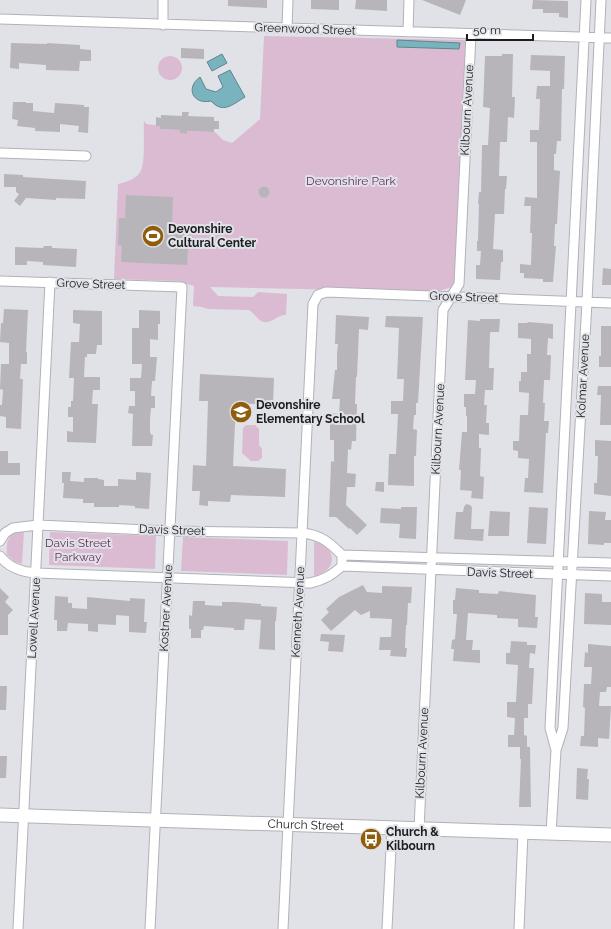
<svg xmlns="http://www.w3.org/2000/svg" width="611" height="929" font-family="Raleway,sans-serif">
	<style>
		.green { fill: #dbbbd2 }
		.water { fill: #78b3be; stroke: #5d868e }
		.building { fill: #b7b5ba }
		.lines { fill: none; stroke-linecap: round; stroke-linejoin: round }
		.street-casing { stroke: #b1b2b8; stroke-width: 11 }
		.secondary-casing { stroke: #b1b2b8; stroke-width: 15 }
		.street { stroke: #fff; stroke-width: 9 }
		.secondary { stroke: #fff; stroke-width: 13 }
		.labels { text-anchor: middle; stroke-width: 4; stroke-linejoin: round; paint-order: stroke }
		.street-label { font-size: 12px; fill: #1d1d1f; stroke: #e0e2e8 }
		.park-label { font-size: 12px; fill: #66325a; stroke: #e0e2e8 }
		.poi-label { font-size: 12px; font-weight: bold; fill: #1d1d1f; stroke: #e0e2e8; text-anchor: start }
	</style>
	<rect width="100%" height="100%" fill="#e0e2e8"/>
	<path class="green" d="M264,36L467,40L455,286L436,292L210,287L218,296L253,297L258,292L287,294L286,315C277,314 270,326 261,321C256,318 254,313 249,310L208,309L202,307L193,306L194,286L178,281L114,279L118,184C126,182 136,179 140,172C146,164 143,131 144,121L146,124L160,126V129L180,130L181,133L187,134V131L215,132L223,140L232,143L260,119Z
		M158 68a12 12 0 1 1 24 0a12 12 0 1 1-24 0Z
		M246,425H255L259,429V445L262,449V458L258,461H251L242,453L243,428Z
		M24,531L22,564L15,562L7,555C6,541 8,532 24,531Z
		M50,532L156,536L155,569L49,565Z
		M183,537L288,541L287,575L181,571Z
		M314,542C337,545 339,571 314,576Z"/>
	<path class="water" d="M397,40L460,43L459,49L397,47Z
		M222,54L227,63L212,71L207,62Z
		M230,70L245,97C232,105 223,114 211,101C193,105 185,88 200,77L206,89L216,92L223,87L218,76Z"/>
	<path class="building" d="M228,0H267V8L228,6Z
		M311,0H339V10L311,9Z
		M356,0H387V11L355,9Z
		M422,0H466L460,15Z
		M533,0L568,1V18L559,17V13H543V9H532Z
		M11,43L47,44V43L80,45V49L91,50V61H80L79,71L46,70V65L19,63V69L10,68Z
		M181,48L204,49V59L181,58Z
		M502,54H513L512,97H515L514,118L508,117L507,142H500L499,176H507L506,189H505L504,214H495L493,249L503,250V262H501L500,280L476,279V265H480L481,251H477V241H478L479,204H478L479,192H481L482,145H488L490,108L483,107L485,56H502Z
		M531,55L565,56L564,89H562L561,141H557L556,154H554V170L560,171L557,224H555L554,246H556L553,282H543V279L524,278V273H520V264L531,265L532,233H530L531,206H524L525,197L537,198V142H530V130H539L540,99H536L537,86H550V71L530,70Z
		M13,102H26V103H33V111L54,113L55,103L84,105V107H89L88,133L78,132L79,126L60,124V132L35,131V128L17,126L18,120L12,119Z
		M182,112H189L188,116L214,117V121H219V129H214V132L187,131V134L180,133V130L160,129V126H156V117L161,118V115L182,116Z
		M4,174L23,175V177L86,181L85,199L56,198V200L26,198L20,206L14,201L19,194L16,192V187H4Z
		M258.5 192a5.5 5.5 0 1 1 11 0a5.5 5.5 0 1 1-11 0Z
		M126,195L173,197L172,226L189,227L187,265L121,262L122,246L118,245L119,218H125Z
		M44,246H52V248L77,249L76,267L43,265V262L27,261V265H15V247L43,248Z
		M603,268L611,269V285H602Z
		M4,309L28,310L26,352H27V364H21L20,379H23L21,429L6,428V417L0,416V405H2L3,390L0,389L1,364H9V343L0,342L1,323H3Z
		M73,310L102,311V345H97L96,354H87V357H85L84,377H100V390H93L92,404H98L96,443L67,442V431L73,432V417H68V407H71V401H73L74,378H69L71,342H79L80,324L73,323Z
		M139,310L160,311V324H158V340L150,339V357H157L155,381H152L151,396H155V408H151L150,419V433H151V435H153L152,446H132L133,414L128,413L129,406H135V391H130V378H141L142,364H132V328H139Z
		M336,315L369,317L368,330L359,329L357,377H356L355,404H357L356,441H352L351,450L348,449L347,473L356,474L355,487H347L346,505L367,525L357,535L350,528L349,529L336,517H329L331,461L334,462V440H330V413L339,414L340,399H332L335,370H337V354L338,344H335Z
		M386,316L423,317L418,403H416V415H414L413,429L417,430L416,456H414V486L388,485L389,454H396L398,414H391V401H403L404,379H397L399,328L385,327Z
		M480,319H500L499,332H491L490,333L489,368H494L493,390H485L484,405H487L486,423H489V435L479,434V448H481L480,476L484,477L483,499L471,498L472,491L460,490L461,470H459L462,432H467V416H466V407H464V394H475L476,380H465L468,320L480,321Z
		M528,322L553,324V339L548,338L547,355H551L550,380H544L543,403H545L544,421H549L548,433H546L543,493L524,492L525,478H528L529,459L518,458V451L513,450V441H519L520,415H528L529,393L519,392V381H521V372H527V354H531V339L518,338V323H527Z
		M601,326H611V367H599V356H601Z
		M200,374L274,378L273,405L236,403L233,466L286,469L285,497L231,495L230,502L208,501V506L199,505L200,491H192L193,465L206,466L208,401H199Z
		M598,386H611V425H600L601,395H597Z
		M595,440L611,441V496L594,494V483H597L598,456H595Z
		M0,451H8V463H20V475H0Z
		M62,472H71L70,481L84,482V478H98V479L104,480V486H118V479L136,480V472L151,473L149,509L135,508V506L119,505V507H94V503H83V499L63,498L64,483H62Z
		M376,482H384V492L375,491Z
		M466,504L470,505L472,507L471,529H484L483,541L454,539L456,512H463L464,507Z
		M401,507H417L416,539L399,538L400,524L380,523L381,508L401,509Z
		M529,507L548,508L546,544L527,543Z
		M490,511L510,512L509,536H488Z
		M589,511L606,512L605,520H611V543H604V545L588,544Z
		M363,585L367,592L382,593V586L412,587L411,603H408L407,625H406L405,648H407L406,657L390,656L391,650H379L380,637H391L392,619L370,618V611L361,615L357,612L355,610L331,631L321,620L329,612L326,609L339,597Z
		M0,588L9,597L5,602L13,610L8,615V635H0Z
		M456,588L479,590V593L498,594L499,591L536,595L535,617H538L537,628L518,627V619L497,618V615L468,613L466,640H473L472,650H480V663L453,661L454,649H451L452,640L455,639L457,614H453V600H455Z
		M585,593L602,594V602H611V625L584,624Z
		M55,596L68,597V603H72V608L87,609V597L130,601V598L145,599L144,622H147L146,633L129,632V616L116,615V625L98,624V632L88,631V624L68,623L67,631H57V620H54Z
		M193,601H205V605L222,606V602H235L261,604V606L277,607L276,621H275V650L259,649L261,620L245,619L244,630H234V628L204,626L203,630H201V638H191V629H189V615L192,616Z
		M321,634L345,635L343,652L328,651L329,642L320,641Z
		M511,641L527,642V645H536L535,654L530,653L529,668H534L532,704H528V718H524V735L527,736V747H530L531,807H519L521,759H520V747H508V735H514L515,718L507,717V702H516L518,665L506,664V653H510Z
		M588,644L611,646V687H607L606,692H600L599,706H611L609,739L598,738V747L580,746L581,736H584L585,708L583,707L584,684H591L592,667H584L585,652L588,653Z
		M0,686H7L6,710H0Z
		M0,756H7L6,778H0Z
		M577,768L588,769L587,779H589L588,800L576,799Z"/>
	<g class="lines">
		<g class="street-casing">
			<path id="street" d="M0,19L611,38
				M163,25V0
				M287,28L288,0
				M408,32L409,0
				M0,153L86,156
				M0,281L182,287L150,929
				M0,541L5,533L13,528L38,525L170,531L302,533C321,535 329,542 342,555L611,563
				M0,556C9,568 22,572 36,573L310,583C324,580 332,575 342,566V555
				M342,566L611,576
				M556,750L550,728L586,0
				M419,829L443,310L459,284L471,34
				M551,833L556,750L563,728L587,302L601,0
				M18,929L50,282
				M283,929L313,304L318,295L326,292L611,303
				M387,929L392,828
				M519,929L523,832"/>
		</g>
		<g class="secondary-casing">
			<g id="secondary">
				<path id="s1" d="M0,815L611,835"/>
			</g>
		</g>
		<use href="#street" class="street"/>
		<use href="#secondary" class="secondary"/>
	</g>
	<defs>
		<g id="stadium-disc" transform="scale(1.15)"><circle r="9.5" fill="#905d0c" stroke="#e0e2e8"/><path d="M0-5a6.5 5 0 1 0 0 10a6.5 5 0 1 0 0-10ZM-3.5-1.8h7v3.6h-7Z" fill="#fff"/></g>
		<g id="school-disc" transform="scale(1.15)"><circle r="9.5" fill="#905d0c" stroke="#e0e2e8"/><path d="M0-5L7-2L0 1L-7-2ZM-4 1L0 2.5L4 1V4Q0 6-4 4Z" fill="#fff"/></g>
		<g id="bus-disc" transform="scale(1.15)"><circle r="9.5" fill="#905d0c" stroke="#e0e2e8"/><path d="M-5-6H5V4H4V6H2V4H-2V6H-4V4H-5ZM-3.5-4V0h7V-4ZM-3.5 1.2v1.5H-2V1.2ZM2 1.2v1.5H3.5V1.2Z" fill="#fff"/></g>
	</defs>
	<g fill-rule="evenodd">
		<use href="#stadium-disc" x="153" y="236"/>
		<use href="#school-disc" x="241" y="412"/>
		<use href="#bus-disc" x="371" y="839"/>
	</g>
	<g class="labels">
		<g class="street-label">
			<text transform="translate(305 29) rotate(2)" y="4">Greenwood Street</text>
			<text transform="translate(467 110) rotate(-87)" y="4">Kilbourn Avenue</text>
			<text transform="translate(91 284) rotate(2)" y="4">Grove Street</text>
			<text transform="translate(464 297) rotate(2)" y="4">Grove Street</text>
			<text transform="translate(583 376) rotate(-87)" y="4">Kolmar Avenue</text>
			<text transform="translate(438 429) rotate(-87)" y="4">Kilbourn Avenue</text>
			<text transform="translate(172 530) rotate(2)" y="4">Davis Street</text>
			<text transform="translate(500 573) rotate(2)" y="4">Davis Street</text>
			<text transform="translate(166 608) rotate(-87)" y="4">Kostner Avenue</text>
			<text transform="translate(298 612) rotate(-87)" y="4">Kenneth Avenue</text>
			<text transform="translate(34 618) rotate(-87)" y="4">Lowell Avenue</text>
			<text transform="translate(422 753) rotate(-87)" y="4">Kilbourn Avenue</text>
			<text dy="4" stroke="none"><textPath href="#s1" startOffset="306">Church Street</textPath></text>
		</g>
		<g class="park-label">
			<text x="351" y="185">Devonshire Park</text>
			<text x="78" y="547">Davis Street<tspan x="78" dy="14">Parkway</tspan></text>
		</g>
		<g class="poi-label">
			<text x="168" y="233">Devonshire<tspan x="168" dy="14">Cultural Center</tspan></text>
			<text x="256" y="409">Devonshire<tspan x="256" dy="14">Elementary School</tspan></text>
			<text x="386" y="836">Church &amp;<tspan x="386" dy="14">Kilbourn</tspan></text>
		</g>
	</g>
	<path d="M467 34v6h66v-6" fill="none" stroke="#1d1d1f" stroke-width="2"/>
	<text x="473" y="34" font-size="12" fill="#1d1d1f" stroke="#e0e2e8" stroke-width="3" paint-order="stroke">50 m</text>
</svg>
